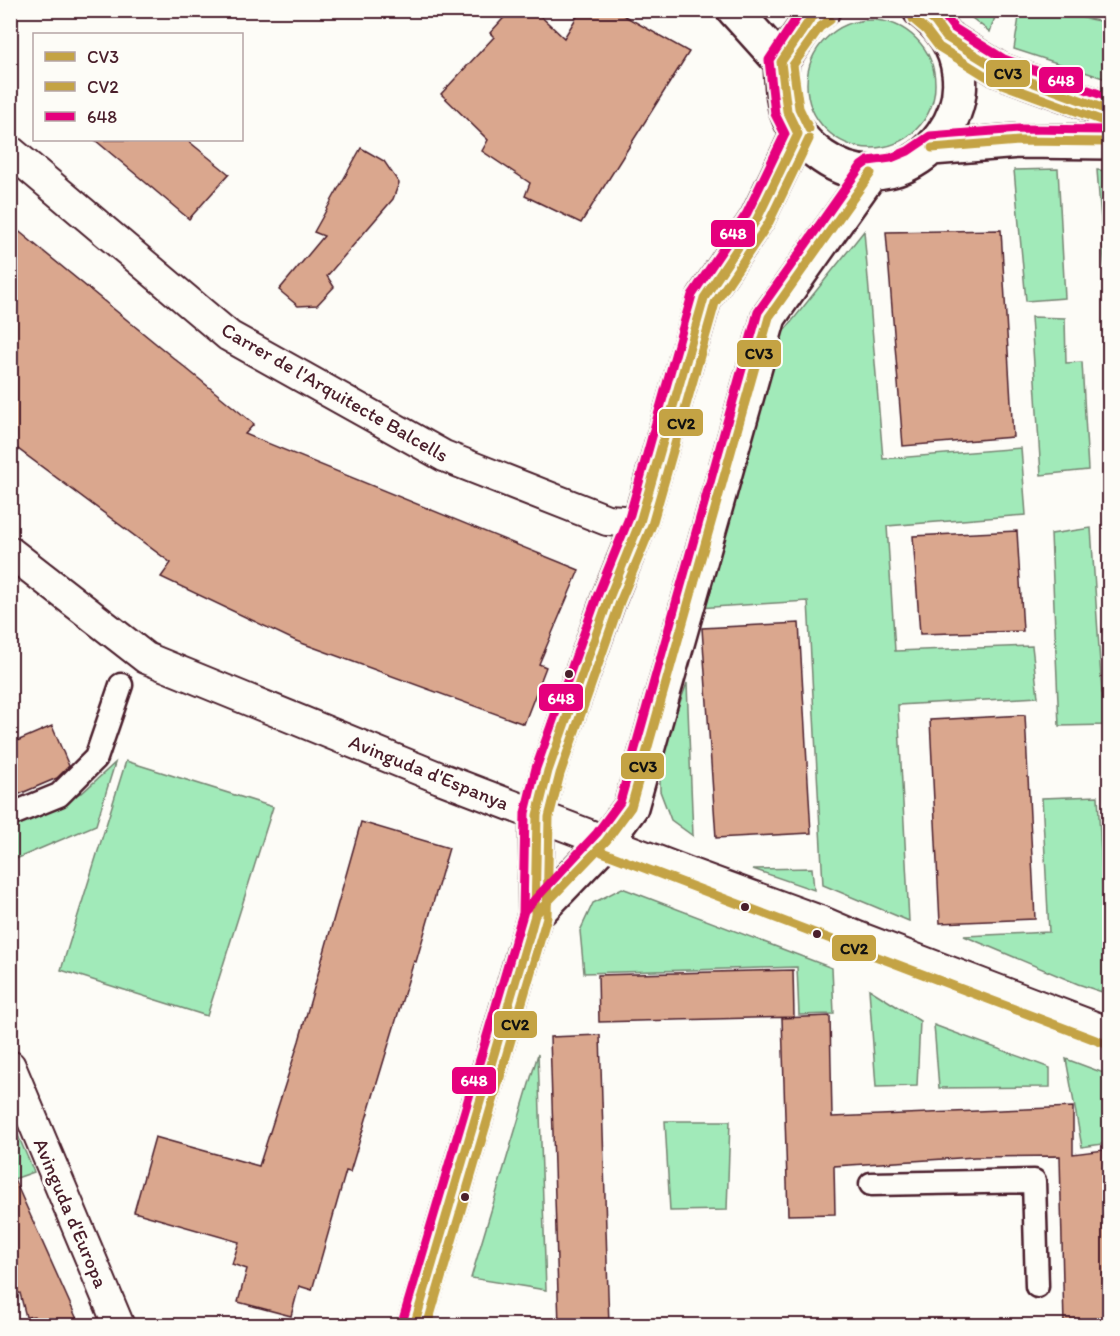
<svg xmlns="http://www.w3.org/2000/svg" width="1120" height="1336" font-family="Itim,sans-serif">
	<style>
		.green { fill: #a1eab9; stroke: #768472; stroke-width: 1.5 }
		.building { fill: #daa78e; stroke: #4a1f2b; stroke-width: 1.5 }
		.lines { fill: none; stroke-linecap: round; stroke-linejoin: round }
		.pedestrian-casing { stroke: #4a1f2b; stroke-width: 27 }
		.minor-casing { stroke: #4a1f2b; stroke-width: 34 }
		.tertiary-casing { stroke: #4a1f2b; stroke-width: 38 }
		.pedestrian { stroke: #fdfcf7; stroke-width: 22 }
		.minor { stroke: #fdfcf7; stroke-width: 30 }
		.tertiary { stroke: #fdfcf7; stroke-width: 33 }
		.bus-1-casing { stroke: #fdfcf7; stroke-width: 14 }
		.bus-2-casing { stroke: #fdfcf7; stroke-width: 14 }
		.bus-3-casing { stroke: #fdfcf7; stroke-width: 14 }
		.bus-1 { stroke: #c4a344; stroke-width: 9 }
		.bus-2 { stroke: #c4a344; stroke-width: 9 }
		.bus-3 { stroke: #e5007d; stroke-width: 9 }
		.bus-dot { fill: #4a1f2b; stroke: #fdfcf7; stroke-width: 2 }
		.labels { text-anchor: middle; stroke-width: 6; stroke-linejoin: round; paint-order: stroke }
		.street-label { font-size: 20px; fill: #4a1f2b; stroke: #fdfcf7 }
		.line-badge { stroke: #fdfcf7; stroke-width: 2 }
		.badge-label { font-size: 16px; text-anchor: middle; font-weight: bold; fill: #fff }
		.pale-badge-label { font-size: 16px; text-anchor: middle; font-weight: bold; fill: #111 }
	</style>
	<rect width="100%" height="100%" fill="#fdfcf7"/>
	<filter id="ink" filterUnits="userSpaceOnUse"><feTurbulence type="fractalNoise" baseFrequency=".0167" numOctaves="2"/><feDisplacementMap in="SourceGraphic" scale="12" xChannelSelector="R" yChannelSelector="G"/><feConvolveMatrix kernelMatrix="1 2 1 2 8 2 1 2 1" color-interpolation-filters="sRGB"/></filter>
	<g filter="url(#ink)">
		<path class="green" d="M963,11H997L990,32Z
			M1020,11H1050L1109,23V80L1014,49Z
			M807 84a64 64 0 1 1 128 0a64 64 0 1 1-128 0Z
			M1058,169L1065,298L1026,301L1014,170Z
			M1097,170L1109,171V296H1107Z
			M864,231L883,459L1021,448L1026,515L887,526L895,651L1032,646L1038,697L898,705L909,921L823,885L808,601L698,608L776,341Z
			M1031,317L1065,318L1066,363L1082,362L1088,470L1041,475Z
			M1091,528L1102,693H1109V725L1059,726L1051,534Z
			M687,683L693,836L671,820L660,791V757Z
			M126,761L273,807L207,1016L61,970Z
			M115,763L96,825L11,861V820L83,792Z
			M1098,796L1108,994L1078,984L964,936L1049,932L1042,798Z
			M812,868L814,890L753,869Z
			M622,888L832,968L834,1014L799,1015L797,967L584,973L580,931L593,903Z
			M869,989L920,1021L917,1086L876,1087Z
			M934,1025L1050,1068V1087L939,1088Z
			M538,1054L546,1290L471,1278Z
			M1066,1059L1109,1075V1143L1082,1147Z
			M10,1117L34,1172L11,1180H10Z
			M665,1121H730L727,1210L670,1211Z"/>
		<path class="building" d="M511,10H534L564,38L581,10H614L689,52L581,223L525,196L530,183L482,151L488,140L441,94L494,37L490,33Z
			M95,140H187L229,174L189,219Z
			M361,148L384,161L399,183L393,199L327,276L334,287L317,305L298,306L279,290L324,236L314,232Z
			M10,224L254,424L245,434L579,570L539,664L546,667L524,724L296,641L161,577L171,563L10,443Z
			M1001,230L1013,437L903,446L886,232Z
			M1017,531L1023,631L920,634L913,536Z
			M799,623L811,833L716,838L702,628Z
			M1025,715L1035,919L940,923L930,720Z
			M52,726L69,766L57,778L10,798V744Z
			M361,822L449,848L416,962L414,961L350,1172L346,1171L312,1290L299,1286L291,1316L238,1302L247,1269L232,1264L239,1242L134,1212L155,1137L259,1166L299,1041Z
			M793,970L794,1017L599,1022L598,975Z
			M830,1016L832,1117L1073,1107V1154L1104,1150L1110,1268V1326H1064L1060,1156L975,1157L834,1166L835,1214L788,1215L782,1018Z
			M600,1035L609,1326H559L550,1037Z
			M10,1170L80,1326H39L34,1316L26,1317L20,1293H10Z"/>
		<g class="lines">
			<g class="pedestrian-casing">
				<path id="pedestrian" d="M10,815L59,795L96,758L121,685
					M871,1184L1034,1181L1037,1286"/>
			</g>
			<g class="minor-casing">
				<path id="minor" d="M10,151L229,336L444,456L607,520L640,522
					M10,552L146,658L440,778L691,874L820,921L855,936L1110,1033
					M10,1066L119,1326"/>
			</g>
			<g class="tertiary-casing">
				<path id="tertiary" d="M734,10L781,62
					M823,10L811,18L781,62C782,78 782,97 787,112C794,131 807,146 823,157C912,219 1019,86 920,10
					M946,37L999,70L1110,111
					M932,148L1019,141L1110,142
					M535,915L606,841L631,807L769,317L871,173
					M414,1326L535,915L537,815L548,771L609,598L640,522L704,298L757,219L798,134"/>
			</g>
			<use href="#pedestrian" class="pedestrian"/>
			<use href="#minor" class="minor"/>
			<use href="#tertiary" class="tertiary"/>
			<g class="bus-1-casing">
				<path id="bus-1" d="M921,10L935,22L946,37L999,70L1110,111
					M798,134L787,111L781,62L811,18L822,10
					M932,148L1019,141L1110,142
					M528,941L535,915L606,841L631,807L769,317L871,173
					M414,1326L535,915L537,815L548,771L609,598L640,522L704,298L757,219L798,134"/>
			</g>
			<g class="bus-2-casing">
				<path id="bus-2" d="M913,19L926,30L939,47L994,81L1106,122
					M809,129L799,108L793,65L820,27L830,20
					M602,852L1106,1044
					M427,1326L547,917L549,817L560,774L620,602L652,525L715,303L768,224L809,139"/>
			</g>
			<g class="bus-3-casing">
				<path id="bus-3" d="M940,10L954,28L1004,59L1110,98
					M515,940L523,913L525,813L536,768L598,594L629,518L692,295L747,213L785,134L775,114L769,60L802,10
					M402,1323L524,911L597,833L620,802L758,312L861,166L868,161L891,158L908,151L930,136L1019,129L1110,130"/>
			</g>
			<use href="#bus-1" class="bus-1"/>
			<use href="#bus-2" class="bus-2"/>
			<use href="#bus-3" class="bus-3"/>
		</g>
	</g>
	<g class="bus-dot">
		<circle cx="569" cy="674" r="5"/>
		<circle cx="745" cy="907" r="5"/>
		<circle cx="817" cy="934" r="5"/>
		<circle cx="465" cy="1197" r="5"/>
	</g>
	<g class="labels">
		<g class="street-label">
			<text transform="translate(335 392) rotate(30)" y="7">Carrer de l'Arquitecte Balcells</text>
			<text transform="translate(429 772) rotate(22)" y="7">Avinguda d'Espanya</text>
			<text transform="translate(71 1213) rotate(67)" y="7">Avinguda d'Europa</text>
		</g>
	</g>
	<g class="line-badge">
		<rect x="985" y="59" width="46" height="29" rx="6" fill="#c4a344"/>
		<rect x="1038" y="66" width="46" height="28" rx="6" fill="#e5007d"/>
		<rect x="710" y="219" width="46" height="29" rx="6" fill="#e5007d"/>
		<rect x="736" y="339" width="46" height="29" rx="6" fill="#c4a344"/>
		<rect x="658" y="408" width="46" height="29" rx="6" fill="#c4a344"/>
		<rect x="538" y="683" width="46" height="29" rx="6" fill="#e5007d"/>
		<rect x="620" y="752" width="45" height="28" rx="6" fill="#c4a344"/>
		<rect x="831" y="934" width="46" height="28" rx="6" fill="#c4a344"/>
		<rect x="493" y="1010" width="45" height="29" rx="6" fill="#c4a344"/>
		<rect x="451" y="1066" width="46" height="29" rx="6" fill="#e5007d"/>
	</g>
	<g class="badge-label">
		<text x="1061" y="86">648</text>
		<text x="733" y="239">648</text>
		<text x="561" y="704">648</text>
		<text x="474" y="1086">648</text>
	</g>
	<g class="pale-badge-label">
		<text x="1008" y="79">CV3</text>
		<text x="759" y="359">CV3</text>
		<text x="681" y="429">CV2</text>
		<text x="643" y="772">CV3</text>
		<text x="854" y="954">CV2</text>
		<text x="515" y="1030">CV2</text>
	</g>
	<rect width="1120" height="1336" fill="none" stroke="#fdfcf7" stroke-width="36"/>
	<rect x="18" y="18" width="1084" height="1300" fill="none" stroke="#4a1f2b" stroke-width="2" filter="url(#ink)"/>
	<rect x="33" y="33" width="210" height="108" fill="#fdfcf7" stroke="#b5a4a5" stroke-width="1.5"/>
	<rect x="45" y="52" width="30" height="9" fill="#c4a344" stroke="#b5a4a5" stroke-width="1.5"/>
	<text x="87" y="63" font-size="18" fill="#4a1f2b">CV3</text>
	<rect x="45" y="82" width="30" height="9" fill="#c4a344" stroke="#b5a4a5" stroke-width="1.5"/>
	<text x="87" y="93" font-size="18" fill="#4a1f2b">CV2</text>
	<rect x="45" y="112" width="30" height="9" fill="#e5007d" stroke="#b5a4a5" stroke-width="1.5"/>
	<text x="87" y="123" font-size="18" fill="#4a1f2b">648</text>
</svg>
